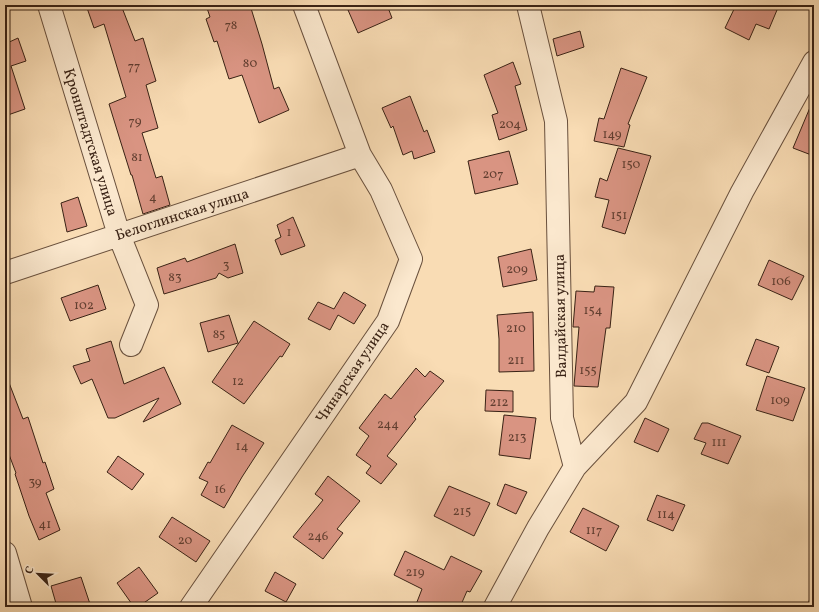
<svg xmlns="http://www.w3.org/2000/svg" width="819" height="612" font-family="Vollkorn,serif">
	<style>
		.building { fill: #d99482; stroke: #392215 }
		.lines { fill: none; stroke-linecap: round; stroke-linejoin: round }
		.street-casing { stroke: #69503d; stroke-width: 24 }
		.street { stroke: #fbe8ce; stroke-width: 22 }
		.rail-casing { stroke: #392215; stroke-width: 4.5 }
		.rail { stroke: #fbe8ce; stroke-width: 3; stroke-dasharray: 9; stroke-linecap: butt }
		.labels { text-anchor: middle; stroke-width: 3; stroke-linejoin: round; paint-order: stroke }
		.number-label { font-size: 13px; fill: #613e30 }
		.street-label { font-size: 15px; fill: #392215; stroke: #fbe8ce }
	</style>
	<rect width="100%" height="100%" fill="#f9dcb4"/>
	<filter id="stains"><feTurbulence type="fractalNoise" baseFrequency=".005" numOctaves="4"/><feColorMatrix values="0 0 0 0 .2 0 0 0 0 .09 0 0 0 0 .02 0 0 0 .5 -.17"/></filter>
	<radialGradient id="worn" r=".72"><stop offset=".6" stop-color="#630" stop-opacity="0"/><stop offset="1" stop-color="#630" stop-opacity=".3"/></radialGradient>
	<path class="building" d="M86,5H121L135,41L143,38L156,81L146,85L158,128L142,133L156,178L162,176L170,205L143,214L132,175H131L121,143L109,104L126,97L104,24L94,28Z
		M206,5H250L262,44L274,89L279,87L289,110L259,123L242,75L229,79L217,41L214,42L206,19L210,17Z
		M360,5H387L392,18L358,33L348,10Z
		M736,5H765L777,10L769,29L756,24L749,40L725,28Z
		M580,31L584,47L557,56L553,39Z
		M18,38L26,61L11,66L25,109L5,116V44Z
		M513,62L521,84L515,86L527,130L499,140L492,115L498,113L484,75Z
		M621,68L647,77L628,124L630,125L624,147L594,141L599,118L604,119Z
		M410,96L424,132L427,130L435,152L414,159L412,151L403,155L393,126L391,128L382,108Z
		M814,98V156L793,148Z
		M618,148L651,156L625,234L602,227L609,200L595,197L600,178L607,181Z
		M509,151L518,184L475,194L468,161Z
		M78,197L87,226L67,232L61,203Z
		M293,217L305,246L281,255L275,240L281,237L277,225Z
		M235,244L243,273L228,278L219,273L216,278L164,294L157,268L185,258L187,262Z
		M531,249L537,280L503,287L498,257Z
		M769,260L804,276L792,300L758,285Z
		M98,285L106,309L70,321L61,298Z
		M595,286L614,287L610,328H606L598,387L574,386L579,327H573L576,291L594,292Z
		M344,292L366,305L354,324L338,315L330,330L308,319L318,302L334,309Z
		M533,312L534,371L499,372V339L497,315Z
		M229,315L238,343L208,352L200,323Z
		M254,321L290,344L282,357L280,356L244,404L212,382Z
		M756,339L779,347L769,373L746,365Z
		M111,341L124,384L164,367L181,404L143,422L159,398L115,418H108L92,379L81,384L73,366L90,361L86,349Z
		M416,368L425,377L430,371L444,381L414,417L416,419L387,456L397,464L381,484L366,473L371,466L356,455L369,436L359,428L385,394L391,399Z
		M5,375H6L23,419L28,417L43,463L45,462L54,489L46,493L60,530L39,540L29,516L15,474L16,473L5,444Z
		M767,376L805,388L793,421L756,410Z
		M486,390L513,391V412L485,411Z
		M504,415L536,418L530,459L499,455Z
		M645,418L669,429L658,452L634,442Z
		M702,423H708L741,436L728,464L701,454L706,443L694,439Z
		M232,425L264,443L242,477L224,508L201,495L208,482L199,478L208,462L210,463Z
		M118,456L144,474L132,490L107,472Z
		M328,476L360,501L337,529L343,533L323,559L293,537L323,500L315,494Z
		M505,484L527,492L516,514L497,505Z
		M449,486L490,503L474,536L434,516Z
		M657,495L685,505L673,531L647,520Z
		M583,508L619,526L606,551L570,532Z
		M172,517L210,541L196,562L159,537Z
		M405,551L444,570L451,556L482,571L470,592L467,591L460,607H415L422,589L394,575Z
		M139,567L158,593L138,607H134L117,583Z
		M275,572L296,584L286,602L265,591Z
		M81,577L91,607H57L51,586Z"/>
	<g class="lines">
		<g class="street-casing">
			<path id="street" d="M49,5L119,235L147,305L131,345
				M5,273L360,155
				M575,467L636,402L742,192L814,62
				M5,553L21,607
				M191,607L388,321L411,259L381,190L360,155L304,5
				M495,607L538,528L575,467L562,418L556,121L528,5"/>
		</g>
		<use href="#street" class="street"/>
		<g class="rail-casing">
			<path id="rail" d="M809,607L814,592"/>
		</g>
		<use href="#rail" class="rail"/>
	</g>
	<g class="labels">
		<g class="number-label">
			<text x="231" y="29">78</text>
			<text x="250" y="67">80</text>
			<text x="134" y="70">77</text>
			<text x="135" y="125">79</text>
			<text x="510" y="128">204</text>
			<text x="612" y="138">149</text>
			<text x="137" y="161">81</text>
			<text x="631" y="168">150</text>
			<text x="493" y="178">207</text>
			<text x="153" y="201">4</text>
			<text x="619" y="219">151</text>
			<text x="289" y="236">1</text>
			<text x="226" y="269">3</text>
			<text x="517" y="273">209</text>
			<text x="175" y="281">83</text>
			<text x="781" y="285">106</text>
			<text x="84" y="309">102</text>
			<text x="593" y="314">154</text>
			<text x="516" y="332">210</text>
			<text x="219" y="338">85</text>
			<text x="516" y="364">211</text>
			<text x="588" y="374">155</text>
			<text x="238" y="385">12</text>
			<text x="780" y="404">109</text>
			<text x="499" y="406">212</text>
			<text x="388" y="428">244</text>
			<text x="517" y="441">213</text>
			<text x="719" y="446">111</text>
			<text x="242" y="450">14</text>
			<text x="35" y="486">39</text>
			<text x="220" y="493">16</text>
			<text x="462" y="515">215</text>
			<text x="666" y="518">114</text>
			<text x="45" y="528">41</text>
			<text x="594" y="534">117</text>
			<text x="318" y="540">246</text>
			<text x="185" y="544">20</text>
			<text x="415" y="576">219</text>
		</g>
		<g class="street-label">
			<text transform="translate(91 142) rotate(73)" y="5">Кронштадтская улица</text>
			<text transform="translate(182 214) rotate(-18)" y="5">Белоглинская улица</text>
			<text transform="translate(560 316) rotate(-91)" y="5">Валдайская улица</text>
			<text transform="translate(352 372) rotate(-56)" y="5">Чинарская улица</text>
		</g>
	</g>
	<rect width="819" height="612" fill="none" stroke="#f9dcb4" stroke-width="20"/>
	<rect x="6" y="6" width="807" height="600" fill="none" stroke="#392215" stroke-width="2"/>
	<rect x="10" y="10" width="799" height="592" fill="none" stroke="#392215"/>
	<g transform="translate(38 574) rotate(294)" stroke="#fbe8ce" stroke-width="3" paint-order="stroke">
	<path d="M0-3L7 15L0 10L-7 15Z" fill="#392215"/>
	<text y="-6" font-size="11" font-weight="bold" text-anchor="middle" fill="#392215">С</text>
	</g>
	<rect width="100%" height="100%" filter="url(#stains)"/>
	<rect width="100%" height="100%" fill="url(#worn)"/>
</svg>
